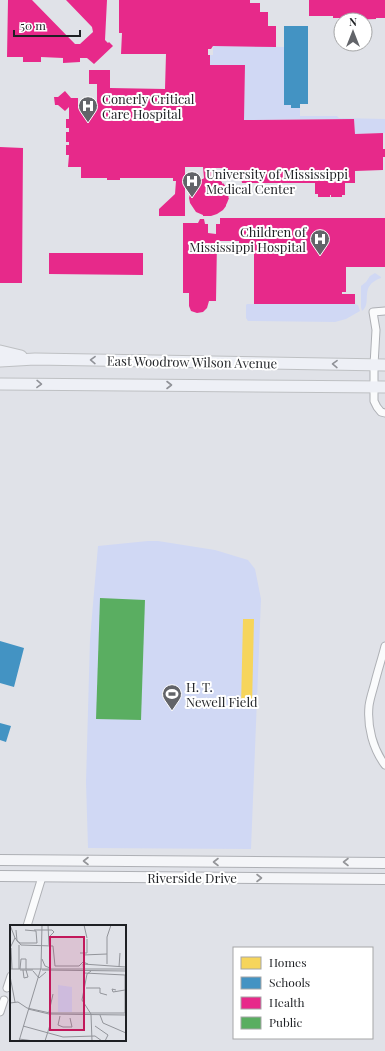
<svg xmlns="http://www.w3.org/2000/svg" width="385" height="1051" font-family="'Playfair Display',serif">
	<style>
		.green { fill: #d0d8f4 }
		.homes { fill: #f6d55c }
		.schools { fill: #4393c3 }
		.health { fill: #e7298a }
		.public { fill: #5aae61 }
		.lines { fill: none; stroke-linecap: round; stroke-linejoin: round }
		.street-casing { stroke: #aeb0b5; stroke-width: 9 }
		.secondary-casing { stroke: #aeb0b5; stroke-width: 12 }
		.primary-casing { stroke: #bec0c3; stroke-width: 13 }
		.street { stroke: #fafbfc; stroke-width: 7 }
		.secondary { stroke: #f4f5f8; stroke-width: 10 }
		.primary { stroke: #eef0f6; stroke-width: 11 }
		.oneway { stroke: #909298 }
		.oneway2 { stroke: #949599 }
		.labels { text-anchor: middle; stroke-width: 4; stroke-linejoin: round; paint-order: stroke }
		.poi-label { font-size: 13px; fill: #1e2024; stroke: #fff; text-anchor: start }
		.street-label { font-size: 13px; fill: #1e2024; stroke: #fff }
		.inset-road { fill: none; stroke: #92949a; stroke-width: 1 }
		.view { fill: #c2185b; fill-opacity: 0.15; stroke: #c2185b; stroke-width: 2 }
		.inset-edge { fill: none; stroke: #1e2024; stroke-width: 2 }
	</style>
	<rect width="100%" height="100%" fill="#e0e2e8"/>
	<path class="green" d="M213,46L284,47V105H291L292,108H300V116H337L339,118L385,119V133L355,134L354,119L244,120L245,66L210,65V55H213Z
		M375,273L381,277V278C358,286 373,303 362,311L361,307V286L366,282L370,276Z
		M247,304H355L358,305L360,311L346,319L335,322L248,321L246,318V305Z
		M148,541H158L215,550L248,560L255,569L261,599L251,849L88,848L86,782L90,639L98,546Z"/>
	<path class="homes" d="M243,619H254L252,706H241Z"/>
	<path class="schools" d="M284,26H308V104H300V108H291V105H284Z
		M0,641L24,648L14,687L0,683Z
		M0,723L11,726L6,742L0,740Z"/>
	<path class="health" d="M8,0H32L75,44H80L93,32L92,27L66,0H107L105,40L108,43L109,42L113,46L94,64L87,58H80V62L63,63V58L41,57V62H23V57H7Z
		M119,0H250V3H260V12H268V26H276V47L213,46L211,49H208V55H210V65H245L244,120L354,119L355,134L383,133V149H385V157H383V170L355,171V183H345V195H342V197H331V195H330V197H318V194H315V183H242L241,177H237V170H228V168H215L216,180L217,179L222,182V184L223,183L227,188L226,189L228,190L229,196L228,197L229,198L227,203L226,205V206L223,210L217,214L211,216H203V215L196,212L190,203L189,198L191,190H192L191,188L195,183H196L197,181L202,179H203L204,178L203,167H185V216H159V209L175,194L176,181H173V178H120V180H107V178H81V167H68L69,155H66V145H69V142H66V132H69V128H66V119H69V107L65,111L58,105H55L54,97H58L65,91L71,98H78V108H97V84H89V70H110V88L165,89L166,54H121L122,33H119Z
		M309,0H385V18H376V19L349,20V17H345V18H333V16H309Z
		M0,147L23,148L22,283H0Z
		M220,218H385V267H346V292H342V294H355V304H254V244H239V241H217L216,301H209L207,308L203,312L197,313L191,311L189,306V293H183V223H198L200,219H204L205,224H208V233L216,234V224H220Z
		M49,253H143V275L49,274Z"/>
	<path class="public" d="M100,598L145,600L141,720L96,719Z"/>
	<g class="lines">
		<g class="street-casing">
			<path id="street" d="M385,311L373,312L376,330L374,365V401L377,407L381,412L385,413
				M385,646C382,658 378,670 375,682C373,690 370,698 369,706C367,727 373,749 385,765
				M27,926L42,877
				M7,988L11,976
				M0,1012L4,1000"/>
		</g>
		<g class="secondary-casing">
			<path id="secondary" d="M0,860L385,863
				M0,876L385,879"/>
		</g>
		<g class="primary-casing">
			<path id="primary" d="M0,351L21,356
				M0,361L35,359L385,365
				M0,384L385,387"/>
		</g>
		<use href="#street" class="street"/>
		<use href="#secondary" class="secondary"/>
		<use href="#primary" class="primary"/>
	</g>
	<defs><path id="oneway-chevron" d="M-2-3.5L2.5 0L-2 3.5" fill="none" stroke-width="1.6" stroke-linecap="round" stroke-linejoin="round"/></defs>
	<g class="oneway">
		<use href="#oneway-chevron" transform="translate(93 360) rotate(-179)"/>
		<use href="#oneway-chevron" transform="translate(335 364) rotate(-179)"/>
		<use href="#oneway-chevron" transform="translate(39 384) rotate(1)"/>
		<use href="#oneway-chevron" transform="translate(169 385)"/>
	</g>
	<g class="oneway2">
		<use href="#oneway-chevron" transform="translate(86 861) rotate(-180)"/>
		<use href="#oneway-chevron" transform="translate(216 862) rotate(-180)"/>
		<use href="#oneway-chevron" transform="translate(346 862) rotate(-180)"/>
		<use href="#oneway-chevron" transform="translate(259 878)"/>
	</g>
	<defs>
		<g id="hospital-pin" transform="scale(1)"><path d="M0 17L-7.5 6A9.5 9.5 0 1 1 7.5 6Z" fill="#626469" stroke="#fff"/><path d="M-5-5h3v3.5h4V-5h3V5h-3V1.5h-4V5h-3Z" fill="#fff"/></g>
		<g id="stadium-pin" transform="scale(1)"><path d="M0 17L-7.5 6A9.5 9.5 0 1 1 7.5 6Z" fill="#626469" stroke="#fff"/><path d="M0-5a6.5 5 0 1 0 0 10a6.5 5 0 1 0 0-10ZM-3.5-1.8h7v3.6h-7Z" fill="#fff"/></g>
	</defs>
	<g fill-rule="evenodd">
		<use href="#hospital-pin" x="88" y="106"/>
		<use href="#hospital-pin" x="192" y="181"/>
		<use href="#hospital-pin" x="320" y="239"/>
		<use href="#stadium-pin" x="172" y="694"/>
	</g>
	<g class="labels">
		<g class="poi-label">
			<text x="102" y="104">Conerly Critical<tspan x="102" dy="15">Care Hospital</tspan></text>
			<text x="206" y="179">University of Mississippi<tspan x="206" dy="15">Medical Center</tspan></text>
			<text x="306" y="237" text-anchor="end">Children of<tspan x="306" dy="15">Mississippi Hospital</tspan></text>
			<text x="186" y="692">H. T.<tspan x="186" dy="15">Newell Field</tspan></text>
		</g>
		<g class="street-label">
			<text transform="translate(192 362) rotate(1)" y="5">East Woodrow Wilson Avenue</text>
			<text x="192" y="883">Riverside Drive</text>
		</g>
	</g>
	<g transform="translate(10 925)">
		<rect width="116" height="116" fill="#e0e2e8"/>
		<path d="M48,60L62,62V87H48Z" fill="#d0d8f4"/>
		<path class="inset-road" d="M0,0L5,13L0,23M38,0L39,20M74,0L77,13M6,5L7,16L10,18H27L26,6L15,5M24,5H42L44,7L39,12M5,13L11,20L43,21L45,41H69L73,37L78,39M1,23L2,44M70,28H77V14M73,30L97,29M32,34L35,41L40,43M73,39L74,48L115,50V88M73,39L116,42M97,39V12L101,0M109,42L110,28M0,44H116M9,44V20M10,44L11,34H16V44M10,45H23M13,45L14,53L18,52L16,45M32,45L116,46M23,46L29,53L36,47M81,46L77,49L72,75L81,89L82,116M0,51L5,77M76,63H90V68L97,70M106,65L102,64L103,67L115,65M0,78L8,77L17,83L40,88H116M18,84L39,89L116,90M39,87L43,69M90,90L93,98L116,108M50,91L48,100L53,102H62L60,93M13,101L53,112L85,111L92,116M85,101L98,110L95,116M9,114L24,116M9,116L31,43L32,0M35,116L40,100"/>
		<path class="view" d="M40,12H74V105H40Z"/>
		<rect width="116" height="116" class="inset-edge"/>
	</g>
	<rect x="233" y="947" width="140" height="92" fill="#ffffff" stroke="#a5a6a7"/>
	<rect x="241" y="957" width="20" height="12" fill="#f6d55c" stroke="#a5a6a7"/>
	<text x="269" y="967" font-size="12" fill="#1e2024">Homes</text>
	<rect x="241" y="977" width="20" height="12" fill="#4393c3" stroke="#a5a6a7"/>
	<text x="269" y="987" font-size="12" fill="#1e2024">Schools</text>
	<rect x="241" y="997" width="20" height="12" fill="#e7298a" stroke="#a5a6a7"/>
	<text x="269" y="1007" font-size="12" fill="#1e2024">Health</text>
	<rect x="241" y="1017" width="20" height="12" fill="#5aae61" stroke="#a5a6a7"/>
	<text x="269" y="1027" font-size="12" fill="#1e2024">Public</text>
	<g transform="translate(353 32)"><circle r="19" fill="#ffffff" stroke="#a5a6a7"/>
	<path d="M0-3L7 15L0 10L-7 15Z" fill="#626469"/>
	<text y="-6" font-size="11" font-weight="bold" text-anchor="middle" fill="#1e2024">N</text>
	</g>
	<path d="M14 30v6h66v-6" fill="none" stroke="#1e2024" stroke-width="2"/>
	<text x="20" y="30" font-size="12" fill="#1e2024" stroke="#ffffff" stroke-width="3" paint-order="stroke">50 m</text>
</svg>
